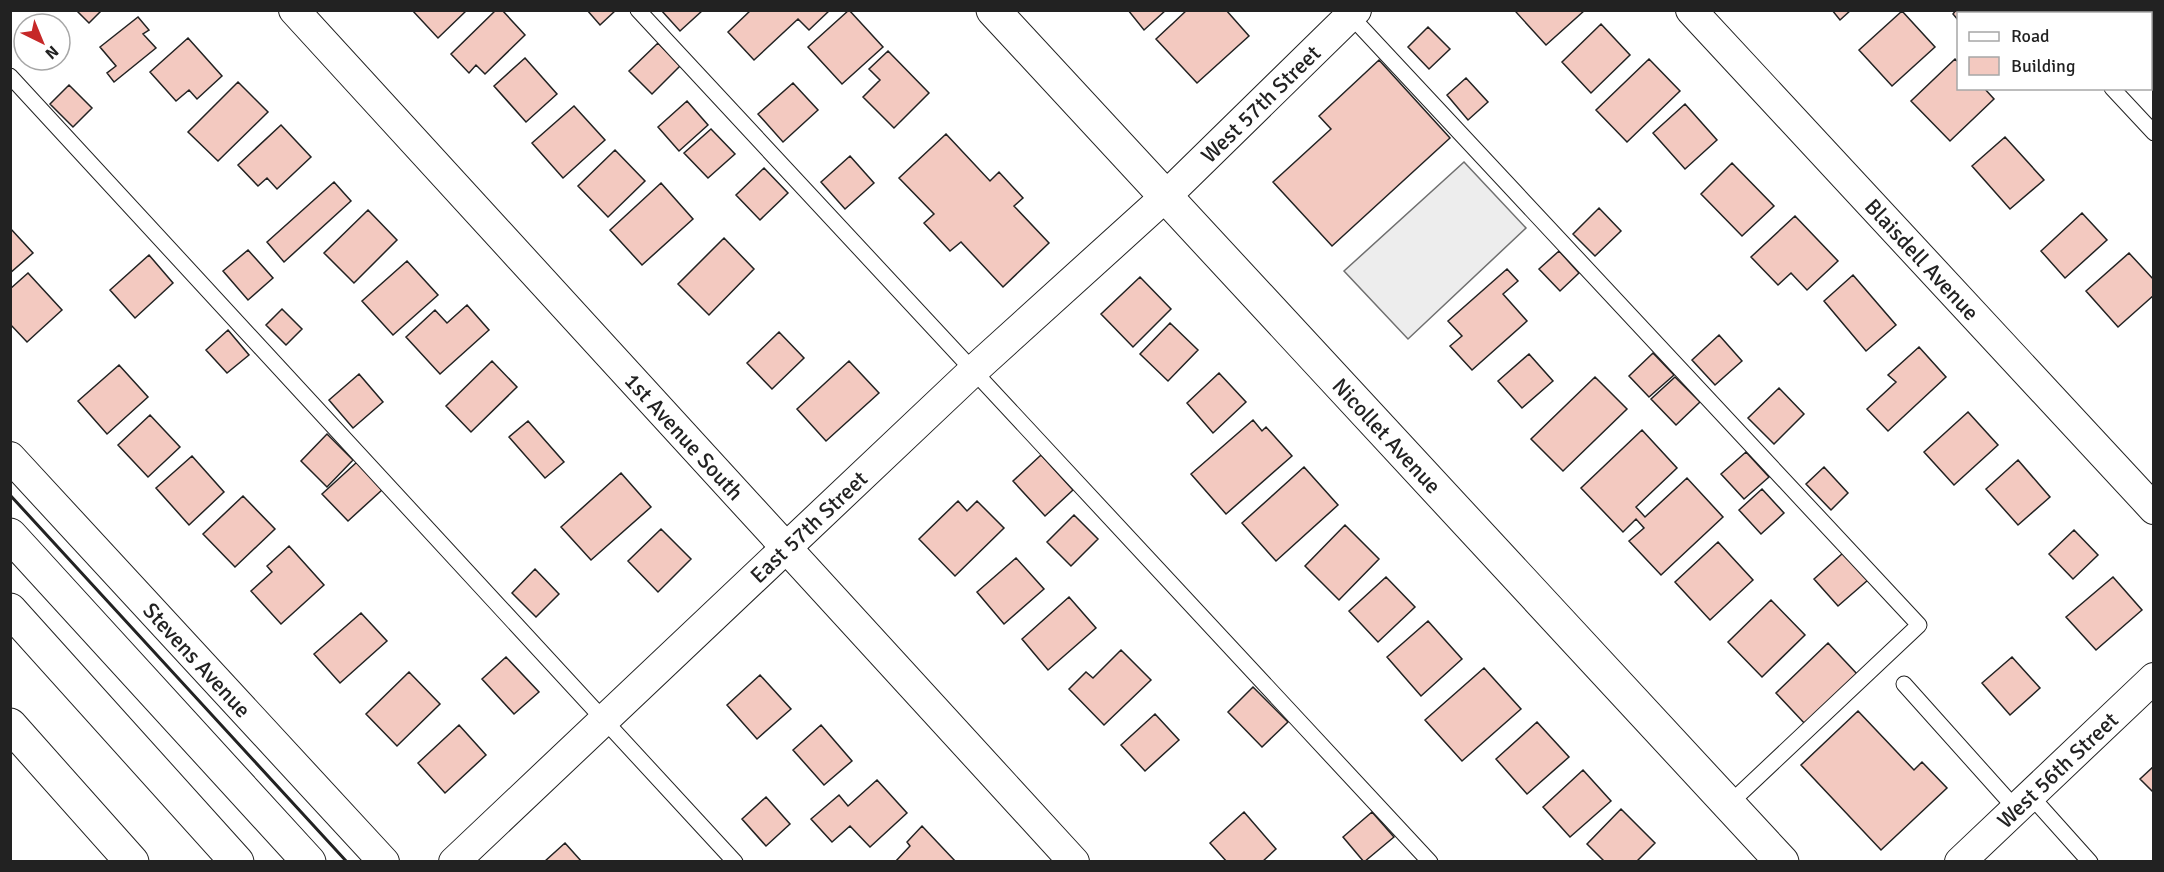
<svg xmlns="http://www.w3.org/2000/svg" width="2164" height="872" font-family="Signika,sans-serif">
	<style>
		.parking { fill: #ededed; stroke: #6f6f6f; stroke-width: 1.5 }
		.building { fill: #f3c9c0; stroke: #222; stroke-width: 1.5 }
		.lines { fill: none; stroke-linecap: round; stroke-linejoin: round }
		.service-casing { stroke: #222; stroke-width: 17 }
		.minor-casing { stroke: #222; stroke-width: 32 }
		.secondary-casing { stroke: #222; stroke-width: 35 }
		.motorway-casing { stroke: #222; stroke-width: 35 }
		.service { stroke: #fff; stroke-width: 15 }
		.minor { stroke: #fff; stroke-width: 30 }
		.secondary { stroke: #fff; stroke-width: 33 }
		.motorway { stroke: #fff; stroke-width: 33 }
		.wall { stroke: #222; stroke-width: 3 }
		.labels { text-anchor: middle; stroke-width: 4.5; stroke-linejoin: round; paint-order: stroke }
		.street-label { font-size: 22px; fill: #222; stroke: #fff }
	</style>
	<rect width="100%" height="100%" fill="#fff"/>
	<path class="parking" d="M1464,162L1526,228L1408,339L1344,271Z"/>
	<path class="building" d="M76,10H102L89,23Z
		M412,10H467L438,38Z
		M496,10H502L525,35L485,74L476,65L469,73L451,54Z
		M587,10H616L600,25Z
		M661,10H703L680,31Z
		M751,10H830L809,30L798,19L754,60L728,32Z
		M849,10L883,47L842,84L808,47Z
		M1128,10H1166L1144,30Z
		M1187,10H1226L1249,36L1197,83L1156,39Z
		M1517,10H1585L1546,45L1516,12Z
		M1832,10H1851L1840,20Z
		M1956,10H1997L1998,11L1995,14H1958V20L1953,14Z
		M1902,11L1935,47L1892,86L1859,50Z
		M138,17L149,30L143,34L156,48L114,82L107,73L116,66L100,47Z
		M1601,24L1630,55L1591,93L1562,62Z
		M1428,27L1450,49L1429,69L1408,47Z
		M188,38L222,76L197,99L189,90L176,101L150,72Z
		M658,43L680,66L652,94L629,71Z
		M888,51L929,93L894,128L863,97L880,80L869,69Z
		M525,58L557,94L526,122L494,86Z
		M1649,59L1680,91L1627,142L1596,110Z
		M1955,59L1958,62V88H1984L1994,99L1950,141L1911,101Z
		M1379,60L1450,138L1332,246L1273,182L1331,129L1319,116Z
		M1466,78L1488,102L1468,120L1447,95Z
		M238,82L268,112L218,161L188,132Z
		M793,83L818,110L783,142L758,114Z
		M69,85L92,108L73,127L50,104Z
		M687,101L708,125L679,151L658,127Z
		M1685,104L1717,140L1685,169L1653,133Z
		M574,106L605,140L563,178L532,143Z
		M281,125L311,157L277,189L267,178L258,186L238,165Z
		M711,129L735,154L708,178L684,153Z
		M946,134L990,181L999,172L1023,198L1014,206L1049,243L1003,287L961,242L950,251L924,223L934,214L899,178Z
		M2005,137L2044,180L2010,209L1972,166Z
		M615,150L645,181L608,217L578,186Z
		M850,156L874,183L845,209L821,182Z
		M1732,163L1774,206L1742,236L1701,194Z
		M764,168L788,193L760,220L736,195Z
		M334,182L351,201L284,262L267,242Z
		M661,183L693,219L642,265L610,230Z
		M1599,208L1621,231L1595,256L1573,234Z
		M368,210L397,240L354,283L324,253Z
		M2082,213L2107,240L2065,278L2041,251Z
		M1795,216L1838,261L1807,290L1791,273L1778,285L1751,257Z
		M10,228L33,253L10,273Z
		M724,238L754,269L709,315L678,284Z
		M248,250L273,278L248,300L223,271Z
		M1559,251L1579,273L1560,291L1539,269Z
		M2129,253L2154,280V295L2118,327L2086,291Z
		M149,255L173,283L135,318L110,290Z
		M407,261L438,295L393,335L362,301Z
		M1507,269L1518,281L1503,294L1527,321L1472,370L1450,346L1462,336L1448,321Z
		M28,273L62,310L27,342L10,324V289Z
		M1853,275L1896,325L1866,351L1824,301Z
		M1140,277L1171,309L1133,347L1101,314Z
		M467,305L489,330L440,374L406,337L435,310L447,323Z
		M282,309L302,329L286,345L266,325Z
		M1170,323L1198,350L1168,381L1140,354Z
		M228,330L249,355L227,373L206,350Z
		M779,332L804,358L772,389L747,363Z
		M1719,335L1742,361L1715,385L1692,360Z
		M1919,347L1946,377L1888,431L1867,409L1896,382L1888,375Z
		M1653,353L1674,375L1649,397L1629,376Z
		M1529,354L1553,381L1522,408L1498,381Z
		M492,361L517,387L471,432L446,406Z
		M849,361L879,393L826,441L797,409Z
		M119,365L148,397L107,434L78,401Z
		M1219,373L1246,402L1213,433L1187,403Z
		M359,374L383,402L353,428L329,400Z
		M1595,377L1627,409L1563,471L1531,439Z
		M1675,377L1700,402L1676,425L1651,399Z
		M1779,388L1804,414L1774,444L1748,418Z
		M1968,412L1998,445L1954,485L1924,452Z
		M150,415L180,447L148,477L118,445Z
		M1253,420L1262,431L1266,427L1292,456L1226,514L1191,474Z
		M528,421L564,462L545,478L509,437Z
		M1642,430L1677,468L1636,507L1645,517L1687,478L1723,517L1661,575L1629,541L1644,528L1636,519L1623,532L1581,488Z
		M327,434L353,460L327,487L301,461Z
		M1746,452L1769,477L1744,499L1721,474Z
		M1041,455L1073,490L1045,516L1013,481Z
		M192,456L224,492L189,525L156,488Z
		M2018,460L2050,497L2018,525L1986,489Z
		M357,462L382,490L348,521L322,494Z
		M1304,467L1338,505L1276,561L1242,523Z
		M1824,467L1848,493L1831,510L1806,484Z
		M621,473L651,507L591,560L561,527Z
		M1762,489L1784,513L1761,534L1739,510Z
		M243,496L275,529L235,567L203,534Z
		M958,501L967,511L977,501L1004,528L955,576L919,539Z
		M1074,515L1098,539L1071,566L1047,542Z
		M1345,525L1379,559L1339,600L1305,566Z
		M661,529L691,559L658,592L628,561Z
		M2074,530L2098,555L2073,579L2049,554Z
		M1718,542L1753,580L1710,620L1675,582Z
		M289,546L324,585L281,624L251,591L272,572L267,566Z
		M1843,553L1868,580L1838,606L1814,579Z
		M1016,558L1044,589L1004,624L977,592Z
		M535,569L559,594L536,617L512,593Z
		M1386,577L1415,607L1378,642L1349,611Z
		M2113,577L2142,610L2096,650L2066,617Z
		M1069,597L1096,628L1048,670L1022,639Z
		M1771,600L1805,635L1762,677L1728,642Z
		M361,613L387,641L340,683L314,654Z
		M1428,621L1462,659L1421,696L1387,657Z
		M1828,643L1858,675L1806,725L1776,693Z
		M1121,650L1151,680L1104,725L1069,689L1086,672L1093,678Z
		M506,657L539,692L514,714L482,679Z
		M2012,657L2040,688L2010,715L1982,683Z
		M1484,668L1521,709L1462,761L1425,720Z
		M409,672L440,704L397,746L366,714Z
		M760,675L791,709L757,739L727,705Z
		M1253,687L1288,722L1262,747L1228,712Z
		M1858,711L1914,770L1922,762L1947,788L1881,850L1801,765Z
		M1155,714L1179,740L1145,771L1121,745Z
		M1537,722L1569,757L1527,794L1496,759Z
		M459,725L486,755L445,793L418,763Z
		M821,725L852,761L824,785L793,750Z
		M2154,766V793L2140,779Z
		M1583,770L1611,801L1570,837L1543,807Z
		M877,780L907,813L870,847L850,826L832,842L811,819L839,795L848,806Z
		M766,797L790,824L766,846L742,819Z
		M1621,809L1655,843L1636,862H1605L1587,844Z
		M1244,812L1276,849L1262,862H1227L1210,843Z
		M1372,812L1394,837L1364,862L1343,837Z
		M922,826L956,862H895L910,846L907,842Z
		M565,843L582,862H544Z"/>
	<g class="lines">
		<g class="service-casing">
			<path id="service" d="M638,10L1430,862
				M2039,10L2042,14
				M1348,13L1919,625L1728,805
				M10,76L735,862
				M2112,88L2154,133
				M1904,684L2016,809
				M2030,795L2090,862"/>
		</g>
		<g class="minor-casing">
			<g id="minor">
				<path id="s1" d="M294,10L1074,862"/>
				<path id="s2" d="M1691,10L2154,509"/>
				<path id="s3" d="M10,457L384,862"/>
				<path id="s4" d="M454,862L973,371L1165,197L1356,10"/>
				<path id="s5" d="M1960,862L2154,678"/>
			</g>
		</g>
		<g class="secondary-casing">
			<g id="secondary">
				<path id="s6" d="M993,10L1782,862"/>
			</g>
		</g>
		<g class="motorway-casing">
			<path id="motorway" d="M10,535L309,862
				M10,610L237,862
				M10,725L132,862"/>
		</g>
		<use href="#service" class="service"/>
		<use href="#minor" class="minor"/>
		<use href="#secondary" class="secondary"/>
		<use href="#motorway" class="motorway"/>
		<path class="wall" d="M10,495L347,862"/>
	</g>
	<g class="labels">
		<g class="street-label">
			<text dy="8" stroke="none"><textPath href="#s4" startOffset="1107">West 57th Street</textPath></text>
			<text dy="8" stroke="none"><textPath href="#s2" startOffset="340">Blaisdell Avenue</textPath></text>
			<text dy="8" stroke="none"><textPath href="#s1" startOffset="578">1st Avenue South</textPath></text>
			<text dy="8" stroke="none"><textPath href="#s6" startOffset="580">Nicollet Avenue</textPath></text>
			<text dy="8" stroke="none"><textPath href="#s4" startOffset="488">East 57th Street</textPath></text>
			<text dy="8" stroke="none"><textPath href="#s3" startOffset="276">Stevens Avenue</textPath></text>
			<text dy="8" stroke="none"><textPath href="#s5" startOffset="134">West 56th Street</textPath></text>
		</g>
	</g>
	<rect width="2164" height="872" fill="none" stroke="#222222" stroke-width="24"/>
	<rect x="1957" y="12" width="195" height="78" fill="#ffffff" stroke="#a7a7a7" stroke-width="1.5"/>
	<rect x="1969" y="32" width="30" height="9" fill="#ffffff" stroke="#a7a7a7" stroke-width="1.5"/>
	<text x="2011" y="42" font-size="18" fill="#222222">Road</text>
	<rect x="1969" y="57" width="30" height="18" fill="#f3c9c0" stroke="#a7a7a7" stroke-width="1.5"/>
	<text x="2011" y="72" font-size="18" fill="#222222">Building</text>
	<g transform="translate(42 42) rotate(137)"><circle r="28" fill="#ffffff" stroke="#a7a7a7" stroke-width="1.5"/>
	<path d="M0-4.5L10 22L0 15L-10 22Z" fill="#c62828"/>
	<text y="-9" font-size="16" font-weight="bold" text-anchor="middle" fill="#222222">N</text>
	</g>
</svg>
